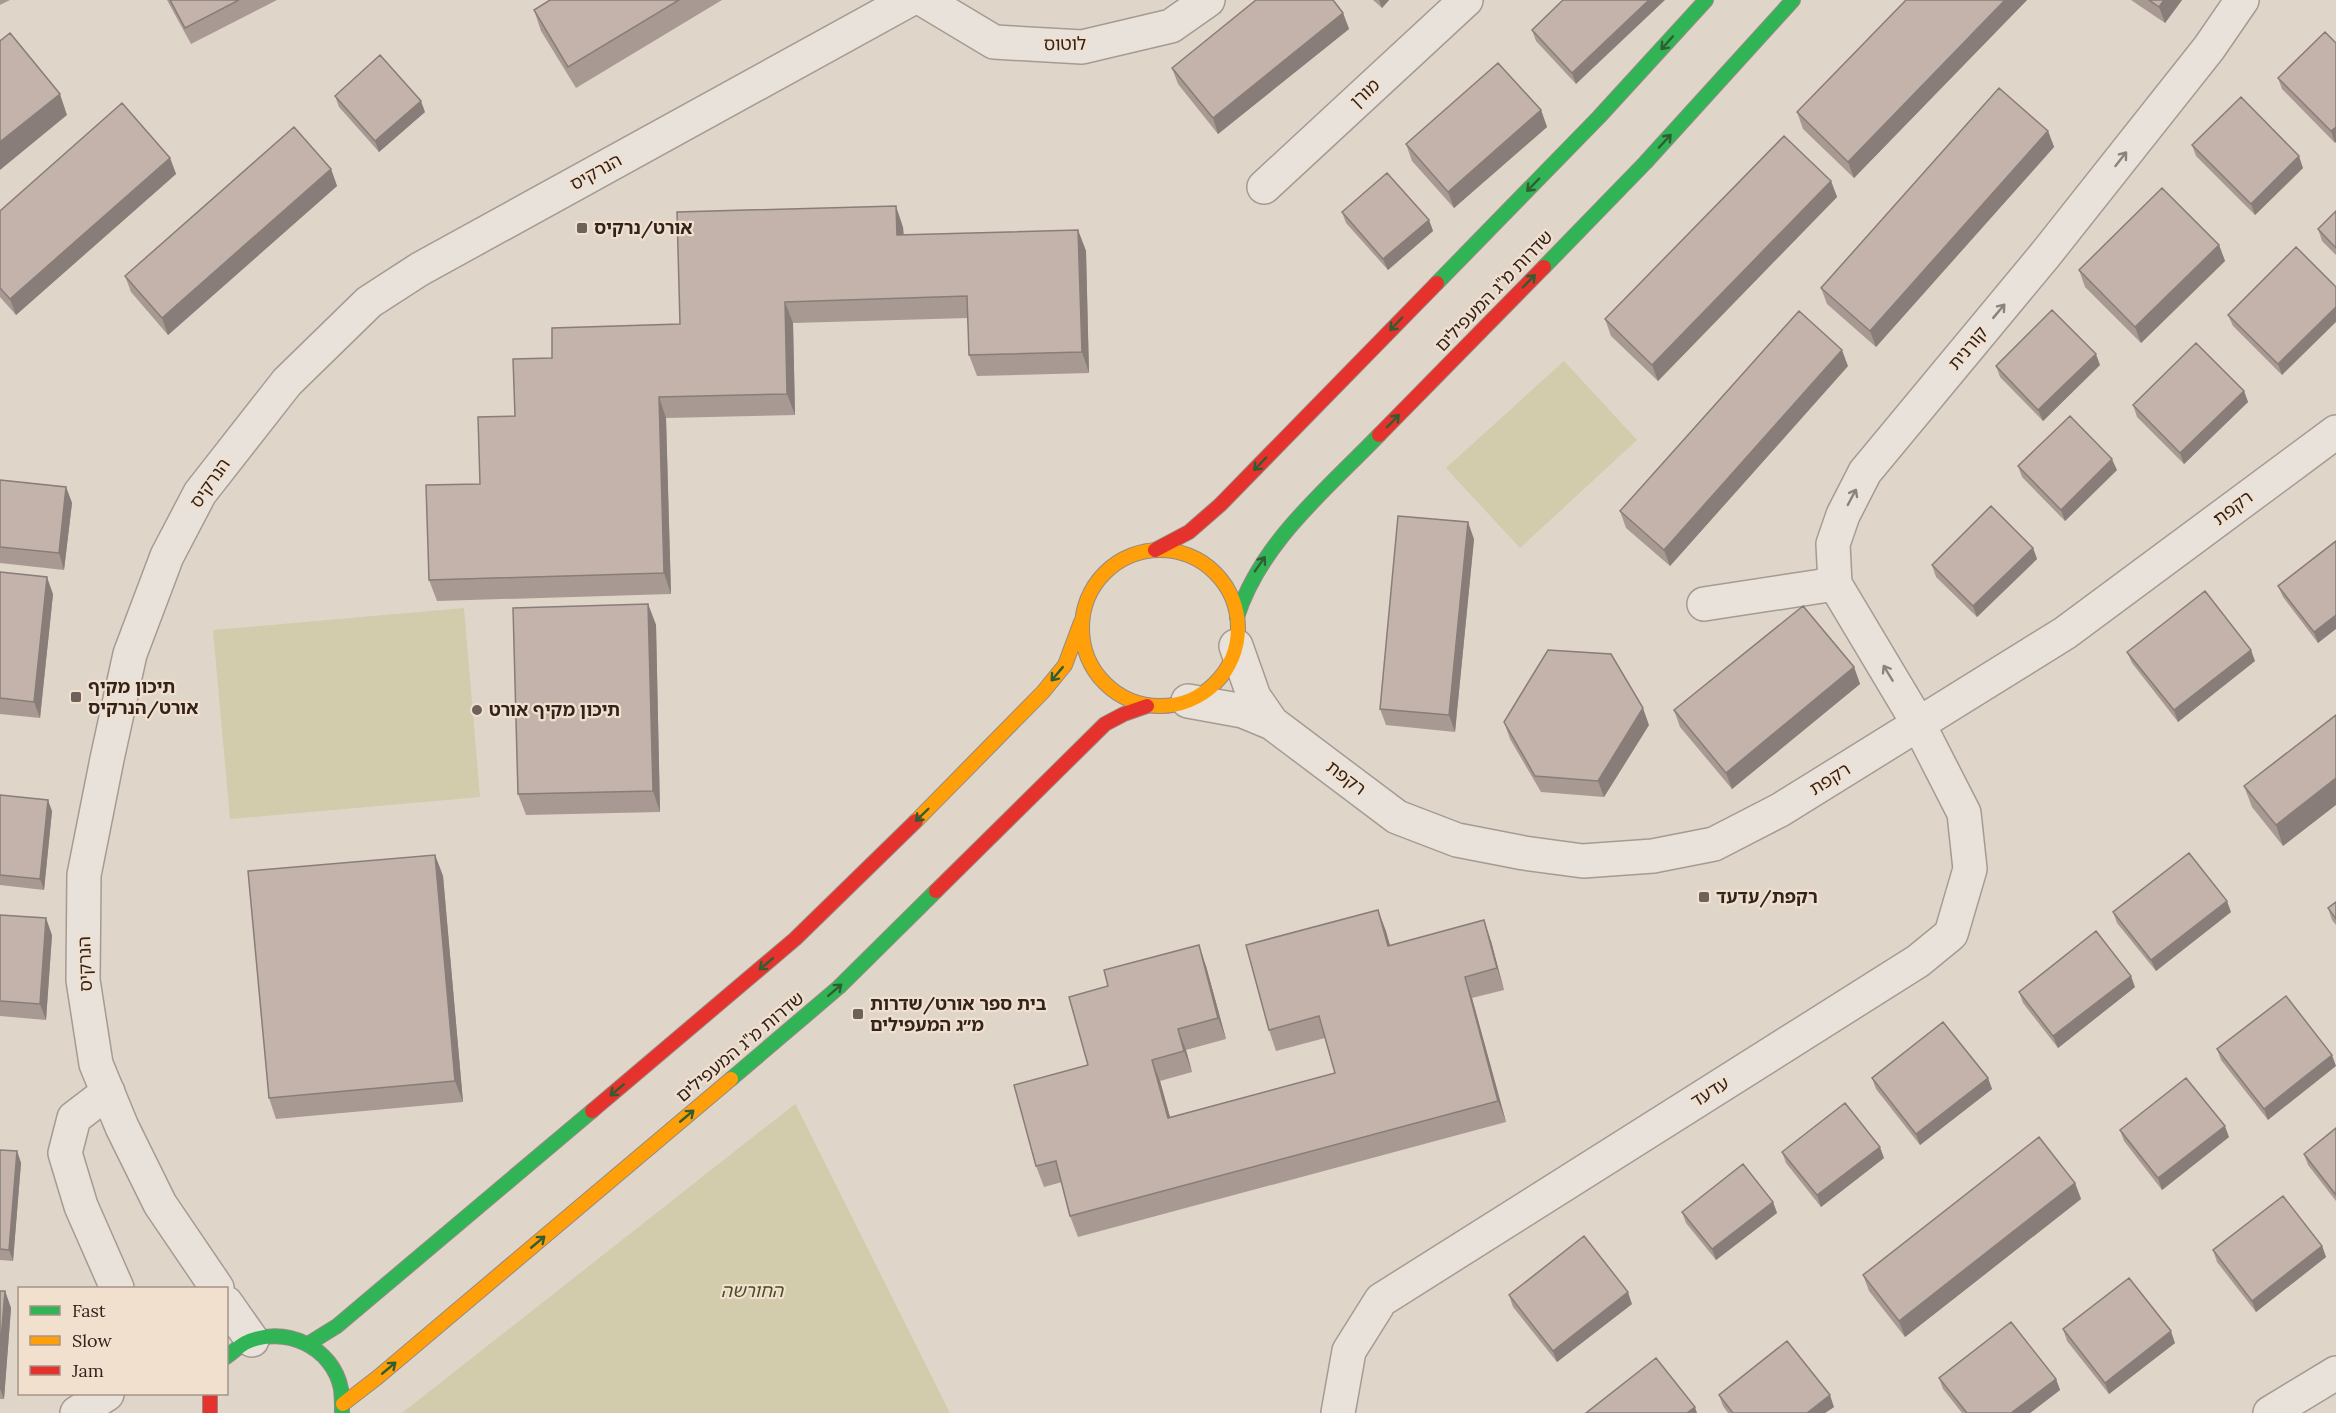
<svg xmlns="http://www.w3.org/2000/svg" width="2336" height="1413" font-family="Lora,'Noto Sans Hebrew',serif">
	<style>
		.green { fill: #d2cbac }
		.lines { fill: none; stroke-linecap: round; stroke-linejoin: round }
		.street-casing { stroke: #a59b93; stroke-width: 36 }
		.fast-casing { stroke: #948a83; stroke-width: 16 }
		.slow-casing { stroke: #948a83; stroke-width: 16 }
		.jam-casing { stroke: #948a83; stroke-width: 16 }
		.street { stroke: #e8e2da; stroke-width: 33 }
		.fast { stroke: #30b455; stroke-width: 14 }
		.slow { stroke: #ff9f0a; stroke-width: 14 }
		.jam { stroke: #e5322d; stroke-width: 14 }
		.wall { fill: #a89a93 }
		.shaded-wall { fill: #887d78 }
		.building { fill: #c3b3ab; stroke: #887d78; stroke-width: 1.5 }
		.oneway { stroke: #315d33 }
		.oneway2 { stroke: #8c827c }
		.poi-dot { fill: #6e6159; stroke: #f2e0cf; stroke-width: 2 }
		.labels { text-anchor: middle; stroke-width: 4.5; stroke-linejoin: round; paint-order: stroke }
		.street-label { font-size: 18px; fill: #31231d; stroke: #f2e0cf }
		.poi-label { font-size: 18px; font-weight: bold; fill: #31231d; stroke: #f2e0cf; text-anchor: start }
		.park-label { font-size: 18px; font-style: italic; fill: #4a4c25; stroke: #f2e0cf }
	</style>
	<rect width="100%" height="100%" fill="#e0d5c9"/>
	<path class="green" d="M1564,361L1637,440L1520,548L1446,468Z
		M464,608L480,797L230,819L213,630Z
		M795,1103L950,1413H402L795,1104Z"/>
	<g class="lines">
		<g class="street-casing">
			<path id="street" d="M924,0L994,42L1082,47L1171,26L1208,0
				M1264,187L1466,0
				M1704,604L1835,584
				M1236,646L1254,697L1272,723
				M1188,701L1243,711L1272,723L1397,817L1457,840L1524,853L1583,861L1653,856L1714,844L1780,810L2065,633L2336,432
				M108,1092L74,1118L65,1153L81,1206L117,1288
				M217,1288L160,1204L122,1127L96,1064L83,980L84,875L107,759L130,654L167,556L200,493L287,382L369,302L420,269L909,0
				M226,1303L252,1340
				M77,1413L107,1394
				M1338,1413L1349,1351L1381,1300L1918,961L1951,934L1970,869L1964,813L1918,723L1835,584L1833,544L1843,515L1865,472L2045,255L2209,48L2242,0
				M2270,1413L2336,1373"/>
		</g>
		<g class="fast-casing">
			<path id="fast" d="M1544,267L1645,163L1793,0
				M1437,283L1599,117L1706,0
				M1237,617C1261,542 1326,490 1379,435
				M731,1079L839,987L936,891
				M308,1344L337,1326L592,1111
				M226,1357C232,1353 238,1347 245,1343C284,1324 333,1347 341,1389C342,1397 342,1405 342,1413"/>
		</g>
		<g class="slow-casing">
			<path id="slow" d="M1082 628a78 78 0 1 1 156 0a78 78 0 1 1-156 0Z
				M916,821L1043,692L1065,665L1081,622
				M343,1404L378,1377L731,1079"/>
		</g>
		<g class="jam-casing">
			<path id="jam" d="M1379,435L1544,267
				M1155,550L1189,532L1220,505L1437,283
				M936,891L1105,724L1124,714L1147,706
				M592,1111L795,939L916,821
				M210,1394V1413"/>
		</g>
		<use href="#street" class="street"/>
		<use href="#fast" class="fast"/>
		<use href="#slow" class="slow"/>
		<use href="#jam" class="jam"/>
	</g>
	<path class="wall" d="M0,0H10L0,5Z
		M167,0H277L191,44Z
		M550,0H722L576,88L541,31L534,10Z
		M1373,0H1389L1382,8Z
		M1563,0L1576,84L1536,41L1532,30Z
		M1906,0H2027L1854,178L1803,129L1797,112Z
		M2131,0H2182L2165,23Z
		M1343,13L1349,29L1218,134L1178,84L1172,68Z
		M2325,32L2335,143L2282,89L2278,78Z
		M335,96L425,112L379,152L339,107Z
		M1541,110L1547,127L1454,208L1412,161L1406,144Z
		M2048,131L2054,147L1876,347L1827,304L1821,288Z
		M2192,145L2303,168L2255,215L2196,156Z
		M170,158L176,174L16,315L0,297V211Z
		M331,169L337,186L168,335L131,292L125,276Z
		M1831,181L1837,197L1658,381L1611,336L1605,319Z
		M2336,211V255L2322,241L2318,229Z
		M1342,212L1429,220L1433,231L1388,270L1346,223Z
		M903,227L904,235L1078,230L1086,251L1089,373L977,376L969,355L968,318L793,323L795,415L666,418L671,594L437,601L429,580L515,416L552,358L680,324Z
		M2219,245L2225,261L2141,343L2085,287L2079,270Z
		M2336,287L2282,375L2233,326L2228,315Z
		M2100,365L2043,421L2000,377L1996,366Z
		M1848,366L1670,566L1626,528L1620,511Z
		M2244,391L2248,402L2184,464L2137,417L2133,405Z
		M2018,466L2117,470L2065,521L2022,477Z
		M0,480L66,487L72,503L64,570L0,563Z
		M1474,539L1455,732L1386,725L1380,709Z
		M2336,541L2318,643L2283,597L2278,586Z
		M2033,548L2037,559L1977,617L1936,577L1932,565Z
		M0,572L53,594L40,718L0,714Z
		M648,604L656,625L660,812L526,815L518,794Z
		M2127,652L2255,661L2178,722L2132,663Z
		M1854,667L1860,684L1732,789L1680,727L1674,710Z
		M2336,715L2283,846L2252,807L2244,786Z
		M1504,722L1649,725L1604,797L1541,792L1510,739Z
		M0,795L52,811L44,890L0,885Z
		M435,855L443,876L463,1102L276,1119L269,1098Z
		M2336,902V925L2332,920L2328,908Z
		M1378,910L1390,945L1491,941L1504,990L1472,998L1506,1122L1078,1237L1070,1216L1062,1182L1044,1187L1036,1166L1088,1065L1206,966L1226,1039L1186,1050L1192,1072L1160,1081L1170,1117L1335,1073L1325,1038L1276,1051L1269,1030Z
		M2113,912H2231L2156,971L2117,923Z
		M0,915L52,935L46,1020L0,1016Z
		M2135,987L2058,1048L2023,1003L2019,992Z
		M2286,996L2268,1120L2221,1060L2217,1049Z
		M1872,1078H1988L1992,1089L1920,1145L1876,1089Z
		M2336,1128V1201L2308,1165L2304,1154Z
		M2120,1130L2229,1137L2162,1190L2124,1141Z
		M0,1150L17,1151L21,1163L13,1261L0,1260Z
		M1782,1152L1884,1158L1821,1207L1786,1163Z
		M2075,1183L2081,1199L1905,1337L1869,1291L1863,1275Z
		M1773,1202L1777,1213L1716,1260L1686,1223L1682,1212Z
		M2322,1246L2326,1257L2256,1312L2217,1262L2213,1250Z
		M0,1291H5L11,1308L4,1399H0Z
		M1509,1295L1632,1304L1557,1362L1513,1307Z
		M2063,1329L2175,1343L2109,1394L2067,1341Z
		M1939,1378L2056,1379L2060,1390L2030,1413H1962L1943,1389Z
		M1719,1395L1834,1407L1825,1413H1728L1723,1406Z"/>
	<path class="shaded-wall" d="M1379,0H1389L1382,8Z
		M1649,0H1665L1576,84L1572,73Z
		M2005,0H2027L1854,178L1848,162Z
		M2164,0H2182L2165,23L2159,7Z
		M1343,13L1349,29L1218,134L1213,118Z
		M60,94L67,115L0,170V142Z
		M421,101L425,112L379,152L375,141Z
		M1541,110L1547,127L1454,208L1448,192Z
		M2336,127V142L2335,143L2331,131Z
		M2048,131L2054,147L1876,347L1870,331Z
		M2299,156L2303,168L2255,215L2251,204Z
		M170,158L176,174L16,315L10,299Z
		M331,169L337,186L168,335L162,318Z
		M1831,181L1837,197L1658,381L1652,365Z
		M896,206L903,227L904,256L897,235Z
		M1429,220L1433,231L1388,270L1383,259Z
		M1078,230L1086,251L1089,373L1082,352Z
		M2219,245L2225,261L2141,343L2135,327Z
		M785,302L793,323L795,415L787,394Z
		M2336,307V322L2282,375L2278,364Z
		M1842,350L1848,366L1670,566L1664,550Z
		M2096,354L2100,365L2043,421L2038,410Z
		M2244,391L2248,402L2184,464L2180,453Z
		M659,397L666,418L671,594L664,573Z
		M2112,459L2117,470L2065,521L2061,510Z
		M66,487L72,503L64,570L59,553Z
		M1468,522L1474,539L1455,732L1449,715Z
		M2033,548L2037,559L1977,617L1973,606Z
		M47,577L53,594L40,718L34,702Z
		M648,604L656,625L660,812L653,791Z
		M2336,615V629L2318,643L2314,632Z
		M2251,650L2255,661L2178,722L2174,710Z
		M1854,667L1860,684L1732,789L1726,773Z
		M1643,708L1649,725L1604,797L1598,781Z
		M2336,778V805L2283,846L2276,825Z
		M48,800L52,811L44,890L40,879Z
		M435,855L443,876L463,1102L455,1081Z
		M2227,901L2231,912L2156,971L2151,960Z
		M1378,910L1386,931L1396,967L1388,946Z
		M46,918L52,935L46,1020L40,1004Z
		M1484,920L1491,941L1504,990L1497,968Z
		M1199,945L1206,966L1226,1039L1218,1018Z
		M2131,976L2135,987L2058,1048L2053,1036Z
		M1465,977L1472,998L1506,1122L1498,1101Z
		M1178,1029L1186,1050L1192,1072L1184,1051Z
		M2332,1055L2336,1066L2268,1120L2264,1109Z
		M1152,1060L1160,1081L1176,1139L1168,1118Z
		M1988,1078L1992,1089L1920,1145L1916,1134Z
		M2225,1126L2229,1137L2162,1190L2158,1178Z
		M1880,1147L1884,1158L1821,1207L1817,1195Z
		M17,1151L21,1163L13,1261L9,1250Z
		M2075,1183L2081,1199L1905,1337L1899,1321Z
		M1773,1202L1777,1213L1716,1260L1712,1249Z
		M2322,1246L2326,1257L2256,1312L2252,1301Z
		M5,1291L11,1308L4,1399L0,1389V1352Z
		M1628,1292L1632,1304L1557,1362L1553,1351Z
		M2171,1331L2175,1343L2109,1394L2105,1383Z
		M2056,1379L2060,1390L2030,1413H2011Z
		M1830,1395L1834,1407L1825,1413H1807Z
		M1695,1407L1697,1413H1687Z"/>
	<path class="building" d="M170,0H239L185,28Z
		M550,0H679L568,67L534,10Z
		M1256,0H1333L1343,13L1213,118L1172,68Z
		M1563,0H1649L1572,73L1532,30Z
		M1906,0H2005L1848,162L1797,112Z
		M2149,0H2164L2159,7Z
		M2325,32L2336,43V127L2331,131L2278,78Z
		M10,33L60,94L0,142V41Z
		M380,55L421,101L375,141L335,96Z
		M1498,63L1541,110L1448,192L1406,144Z
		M1999,88L2048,131L1870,331L1821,288Z
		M2241,97L2299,156L2251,204L2192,145Z
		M122,103L170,158L10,299L0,288V211Z
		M294,127L331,169L162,318L125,276Z
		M1784,136L1831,181L1652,365L1605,319Z
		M1387,173L1429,220L1383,259L1342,212Z
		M2162,188L2219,245L2135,327L2079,270Z
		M896,206L897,235L1078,230L1082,352L969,355L967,296L785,302L787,394L659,397L664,573L429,580L426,485L480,484L478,417L515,416L513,359L552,358V328L680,324L677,212Z
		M2336,211V248L2318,229Z
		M2296,247L2336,287V307L2278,364L2228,315Z
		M2052,310L2096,354L2038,410L1996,366Z
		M1799,311L1842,350L1664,550L1620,511Z
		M2196,343L2244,391L2180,453L2133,405Z
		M2070,416L2112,459L2061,510L2018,466Z
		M0,480L66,487L59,553L0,547Z
		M1991,506L2033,548L1973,606L1932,565Z
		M1398,516L1468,522L1449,715L1380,709Z
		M2336,541V615L2314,632L2278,586Z
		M0,572L47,577L34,702L0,698Z
		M2205,591L2251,650L2174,710L2127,652Z
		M648,604L653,791L518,794L513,608Z
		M1803,606L1854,667L1726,773L1674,710Z
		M1548,650L1611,654L1643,708L1598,781L1535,776L1504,722Z
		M2336,715V778L2276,825L2244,786Z
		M0,795L48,800L40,879L0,875Z
		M2189,853L2227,901L2151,960L2113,912Z
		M435,855L455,1081L269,1098L248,871Z
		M2336,902V919L2328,908Z
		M1378,910L1388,946L1484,920L1497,968L1465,977L1498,1101L1070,1216L1056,1161L1036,1166L1014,1085L1088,1065L1069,997L1108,986L1104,970L1199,945L1218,1018L1178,1029L1184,1051L1152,1060L1168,1118L1335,1073L1319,1016L1269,1030L1246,945Z
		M0,915L46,918L40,1004L0,1001Z
		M2096,931L2131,976L2053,1036L2019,992Z
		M2286,996L2332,1055L2264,1109L2217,1049Z
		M1943,1022L1988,1078L1916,1134L1872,1078Z
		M2186,1078L2225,1126L2158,1178L2120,1130Z
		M1845,1103L1880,1147L1817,1195L1782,1152Z
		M2336,1128V1195L2304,1154Z
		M2039,1137L2075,1183L1899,1321L1863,1275Z
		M0,1150L17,1151L9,1250L0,1249Z
		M1743,1164L1773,1202L1712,1249L1682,1212Z
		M2283,1196L2322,1246L2252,1301L2213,1250Z
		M1584,1236L1628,1292L1553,1351L1509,1295Z
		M2129,1278L2171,1331L2105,1383L2063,1329Z
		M0,1291H5L0,1352Z
		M2011,1322L2056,1379L2011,1413H1967L1939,1378Z
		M1787,1341L1830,1395L1807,1413H1733L1719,1395Z
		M1656,1358L1695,1407L1687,1413H1586Z"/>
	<defs><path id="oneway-shaft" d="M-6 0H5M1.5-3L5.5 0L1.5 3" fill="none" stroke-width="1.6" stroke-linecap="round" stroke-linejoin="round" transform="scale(1.5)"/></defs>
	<g class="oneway">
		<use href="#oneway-shaft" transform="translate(1667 43) rotate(132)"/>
		<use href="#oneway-shaft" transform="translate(1665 141) rotate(-47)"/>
		<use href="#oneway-shaft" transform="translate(1533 185) rotate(134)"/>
		<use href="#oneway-shaft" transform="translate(1529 281) rotate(-46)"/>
		<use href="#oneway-shaft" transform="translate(1396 324) rotate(134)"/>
		<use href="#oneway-shaft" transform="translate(1393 421) rotate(-46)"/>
		<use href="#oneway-shaft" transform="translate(1260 464) rotate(134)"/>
		<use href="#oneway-shaft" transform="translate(1260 564) rotate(-55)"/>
		<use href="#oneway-shaft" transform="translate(1057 674) rotate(130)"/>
		<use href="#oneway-shaft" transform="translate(922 815) rotate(136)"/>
		<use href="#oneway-shaft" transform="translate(766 964) rotate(140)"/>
		<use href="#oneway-shaft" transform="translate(835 990) rotate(-41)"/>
		<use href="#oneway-shaft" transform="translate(617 1090) rotate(140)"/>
		<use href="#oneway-shaft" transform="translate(687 1116) rotate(-40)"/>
		<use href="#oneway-shaft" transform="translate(538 1242) rotate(-40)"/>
		<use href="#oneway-shaft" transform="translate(389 1368) rotate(-40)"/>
	</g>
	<g class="oneway2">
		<use href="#oneway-shaft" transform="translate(2121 159) rotate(-52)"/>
		<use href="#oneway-shaft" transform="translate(1999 311) rotate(-50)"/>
		<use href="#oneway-shaft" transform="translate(1852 497) rotate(-62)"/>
		<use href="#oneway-shaft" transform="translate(1888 673) rotate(-121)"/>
	</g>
	<g class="poi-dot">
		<rect x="576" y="222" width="12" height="12" rx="3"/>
		<rect x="70" y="691" width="12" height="12" rx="3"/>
		<circle cx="477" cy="710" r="6"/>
		<rect x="1698" y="891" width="12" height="12" rx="3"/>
		<rect x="852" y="1008" width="12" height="12" rx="3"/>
	</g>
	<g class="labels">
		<g class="street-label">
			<text transform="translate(1065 44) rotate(-1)" y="6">לוטוס</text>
			<text transform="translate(1365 93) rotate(-43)" y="6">מורן</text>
			<text transform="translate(596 172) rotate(-29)" y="6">הנרקיס</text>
			<text transform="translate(1494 291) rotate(-46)" y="6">שדרות מ"ג המעפילים</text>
			<text transform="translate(1968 348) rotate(-50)" y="6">קורנית</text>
			<text transform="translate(210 483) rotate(-55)" y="6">הנרקיס</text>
			<text transform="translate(2233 508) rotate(-37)" y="6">רקפת</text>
			<text transform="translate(1346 778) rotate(37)" y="6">רקפת</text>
			<text transform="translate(1830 779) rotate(-32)" y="6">רקפת</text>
			<text transform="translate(85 964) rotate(-92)" y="6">הנרקיס</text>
			<text transform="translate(740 1047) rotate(-40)" y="6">שדרות מ"ג המעפילים</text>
			<text transform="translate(1710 1092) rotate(-32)" y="6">עדעד</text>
		</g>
		<g class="poi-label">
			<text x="594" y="234">אורט/נרקיס</text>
			<text x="88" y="693">תיכון מקיף<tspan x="88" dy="21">אורט/הנרקיס</tspan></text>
			<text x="489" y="716">תיכון מקיף אורט</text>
			<text x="1716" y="903">רקפת/עדעד</text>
			<text x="870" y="1010">בית ספר אורט/שדרות<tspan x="870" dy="21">מ״ג המעפילים</tspan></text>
		</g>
		<g class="park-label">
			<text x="752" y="1297">החורשה</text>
		</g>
	</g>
	<rect x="18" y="1287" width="210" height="108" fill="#f2e0cf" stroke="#a59488" stroke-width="1.5"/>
	<rect x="30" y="1306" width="30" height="9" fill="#30b455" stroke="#a59488" stroke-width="1.5"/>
	<text x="72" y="1317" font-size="18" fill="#31231d">Fast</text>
	<rect x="30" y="1336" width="30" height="9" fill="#ff9f0a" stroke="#a59488" stroke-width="1.5"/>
	<text x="72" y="1347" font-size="18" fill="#31231d">Slow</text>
	<rect x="30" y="1366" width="30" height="9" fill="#e5322d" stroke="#a59488" stroke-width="1.5"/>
	<text x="72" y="1377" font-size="18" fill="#31231d">Jam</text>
</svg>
